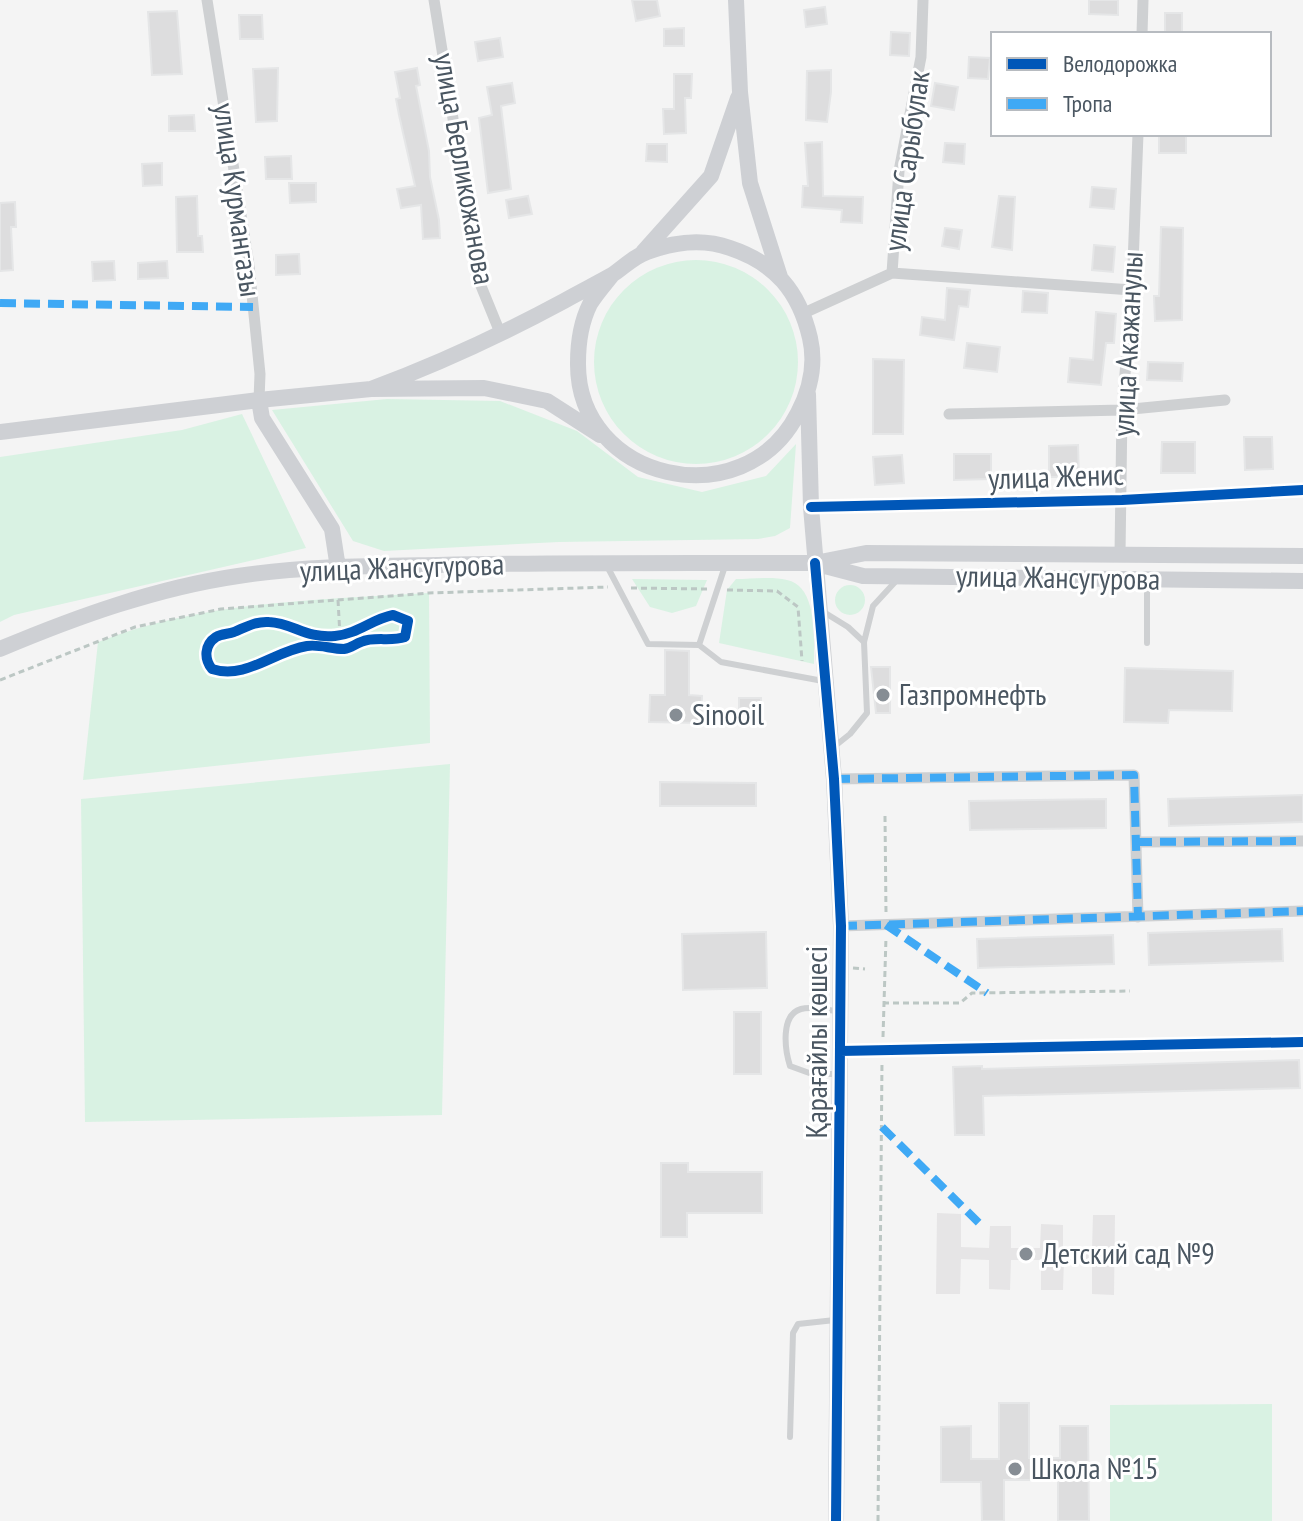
<svg xmlns="http://www.w3.org/2000/svg" width="1303" height="1521" font-family="'PT Sans Narrow',sans-serif">
	<style>
		.education { fill: #e6e5e6 }
		.green { fill: #d9f2e3 }
		.building { fill: #ddddde; stroke: #e5e6e7; stroke-width: 2 }
		.lines { fill: none; stroke-linecap: round; stroke-linejoin: round }
		.path { stroke: #bcc7c4; stroke-width: 3; stroke-dasharray: 6 4; stroke-linecap: butt }
		.lane { stroke: #ced0d2; stroke-width: 6 }
		.street { stroke: #ced0d2; stroke-width: 11 }
		.secondary { stroke: #ced0d4; stroke-width: 16 }
		.quiet { stroke: #3fa9f5; stroke-width: 8; stroke-dasharray: 16 8; stroke-linecap: butt }
		.cycleway-casing { stroke: #fff; stroke-width: 15 }
		.cycleway { stroke: #0057b8; stroke-width: 10 }
		.poi-dot { fill: #868d94; stroke: #fff; stroke-width: 3 }
		.labels { text-anchor: middle; stroke-width: 6; stroke-linejoin: round; paint-order: stroke }
		.street-label { font-size: 30px; fill: #4a5661; stroke: #fff }
		.poi-label { font-size: 30px; fill: #4a5661; stroke: #fff; text-anchor: start }
	</style>
	<rect width="100%" height="100%" fill="#f4f4f4"/>
	<path class="education" d="M937,1213L961,1214V1247L989,1248L990,1226H1011V1248H1040L1041,1224L1063,1225V1249H1092L1093,1215H1115L1114,1295L1092,1294V1259H1064L1063,1290H1041V1260H1011L1010,1290L989,1289V1260L961,1259L960,1294H936Z"/>
	<path class="green" d="M594 362a102 102 0 1 1 204 0a102 102 0 1 1-204 0Z
		M387,399L500,401L577,431L638,477L702,492L766,476L796,444L790,528L775,536L758,539L559,542L384,551L353,541L272,410Z
		M242,414L306,548L14,615L0,622V457L182,430Z
		M632,579L707,580L696,606L672,613L650,607Z
		M736,579C752,579 772,576 787,580C818,586 814,641 814,664L719,643L727,590Z
		M835 600a15 15 0 1 1 30 0a15 15 0 1 1-30 0Z
		M429,593L430,743L83,780L98,642C202,601 318,600 429,593Z
		M450,764L442,1115L85,1122L81,799Z
		M1272,1404V1521H1110V1405Z"/>
	<path class="building" d="M632,0H657L660,16L636,21Z
		M1089,0H1118V15L1089,14Z
		M825,7L827,24L806,27L804,10Z
		M177,11L182,74L152,75L148,12Z
		M1165,13H1182V34H1165Z
		M239,15H262L263,39H240Z
		M684,28V46H664V29Z
		M891,32L910,33L909,56L890,55Z
		M500,38L503,57L478,61L475,42Z
		M969,57L990,58L988,79L968,78Z
		M278,68L277,121L256,122L253,69Z
		M417,68L420,85L416,86L429,151L430,177L439,220L440,238L423,239L421,205L401,208L397,189L415,186L399,115L396,99L400,98L395,72Z
		M831,70V92L827,122L806,120L807,71Z
		M674,74H692L691,98H685L686,133L664,134L663,109H674Z
		M512,83L515,103L501,106L511,189L488,193L479,118L492,115L487,87Z
		M935,83L958,87L954,110L931,106Z
		M194,115L195,131H169V116Z
		M1159,134H1186V153H1159Z
		M822,142L823,196L863,197L862,223L841,222L842,210L802,207L803,186H808L805,143Z
		M945,143L965,144L964,164L943,162Z
		M647,144H667V162L646,161Z
		M291,156L292,179H266L265,157Z
		M162,163V185L143,186L142,164Z
		M289,183H316V202L290,203Z
		M1092,187L1116,189L1114,209L1090,207Z
		M197,196L198,236H202L203,252H177L176,197Z
		M528,196L532,214L509,218L506,200Z
		M999,196L1015,197L1012,250L992,247Z
		M15,202L16,227H11L13,270L0,271V203Z
		M1161,227L1183,228L1182,320L1155,321L1154,296H1159Z
		M945,228L962,230L959,249L942,246Z
		M1094,245L1115,247L1113,272L1092,270Z
		M299,254L300,274L276,275V255Z
		M114,261L115,280L93,281L92,262Z
		M167,261L168,278L138,279V263Z
		M947,288L970,290L968,307L959,306L954,340L920,335L922,317L945,320Z
		M1023,291L1048,293L1047,313L1022,312Z
		M1096,312L1116,314L1114,343H1106L1101,385L1068,382L1070,358L1093,360Z
		M967,343L1000,347L997,372L964,368Z
		M873,359L904,360L903,434H873Z
		M1148,362L1183,363L1182,381L1147,380Z
		M1244,437H1272L1273,469L1245,470Z
		M1162,442H1195V473H1161Z
		M1078,445L1079,477H1049V446Z
		M954,454H991V479L954,480Z
		M902,455L904,483L875,485L873,457Z
		M665,650L689,651V695L702,696L701,723L649,722L650,695H665Z
		M871,667H890V713H876Z
		M1125,668L1233,671L1232,711L1169,710L1168,723L1124,722Z
		M739,698H761V722H739Z
		M660,782L756,783V806H660Z
		M1303,795V822L1169,826L1168,799Z
		M1106,799V828L970,830L969,801Z
		M1282,929L1283,961L1149,965L1148,933Z
		M766,932L767,988L683,990L682,934Z
		M1113,935L1114,964L978,968L977,939Z
		M734,1012H761V1074H734Z
		M1299,1060L1300,1088L983,1096L984,1135H955L953,1067L982,1066V1069Z
		M661,1163H688V1172H762V1213H687V1237H661Z
		M999,1403H1029V1458H1060V1426H1088L1089,1521H1058V1480H1004V1521H982L981,1482H941V1427L971,1426V1459H999Z"/>
	<g class="lines">
		<path class="path" d="M631,588L708,589
			M727,590L777,591L798,607L802,661
			M338,600L340,636
			M0,680L135,627L221,609L429,593L608,587
			M885,816L886,913
			M853,968L865,969
			M883,1003H960L972,993L1130,991
			M883,1037L886,937
			M878,1521L882,1061"/>
		<path class="lane" d="M607,566L648,644L699,645L726,563
			M1147,579V643
			M822,611L848,627L864,642
			M699,645L721,662L823,681
			M835,746L850,734L867,713L864,642L873,606L896,581
			M837,1074H812L790,1066C785,1050 780,1015 801,1009C812,1006 829,1010 840,1012
			M790,1437L793,1333L798,1324L835,1320"/>
		<path class="street" d="M207,0L249,265L260,374L259,400
			M434,0L479,281L501,335
			M1142,34L1143,0
			M892,273L1132,290
			M804,313L892,273L899,171L921,57L923,0
			M949,414L1122,410L1225,400
			M811,507L1122,500L1303,490
			M1120,554L1122,410L1132,290L1138,134
			M834,779L1134,775L1138,917
			M1136,842L1303,841
			M841,926L1303,911
			M840,1051L1303,1042"/>
		<path class="secondary" d="M736,0L740,92L750,183L780,277
			M643,252L711,176L738,98
			M371,389C438,364 501,335 564,301C580,292 596,284 612,275C623,268 634,256 647,252C674,242 702,238 730,248C775,263 799,291 810,338C816,364 810,390 798,413C744,519 577,481 578,363C578,343 581,322 590,304C596,294 605,284 612,275
			M808,394L811,507L834,779L841,926L836,1521
			M259,400L262,418L332,529L338,568
			M0,432L259,400L371,389L484,388L547,401L600,435
			M821,565L863,576L1303,581
			M0,649C76,617 156,588 238,576C304,566 372,566 438,565C564,562 690,563 815,563L866,553L1303,556"/>
		<path class="quiet" d="M0,303L253,307
			M834,779L1134,775L1138,917
			M1136,842L1303,841
			M886,925L987,993
			M841,926L1303,911
			M882,1127L984,1228"/>
		<g class="cycleway-casing">
			<path id="cycleway" d="M811,507L1122,500L1303,490
				M815,563L834,779L841,926L836,1521
				M393,615L408,621L405,637C390,642 375,636 361,642C355,644 351,648 344,649C331,649 319,644 307,646C274,651 246,680 212,669C204,659 204,645 216,637C221,634 228,634 234,632C246,627 256,621 269,622C293,623 306,639 335,636C358,634 372,619 393,615Z
				M840,1051L1303,1042"/>
		</g>
		<use href="#cycleway" class="cycleway"/>
	</g>
	<g class="poi-dot">
		<circle cx="883" cy="695" r="8"/>
		<circle cx="676" cy="715" r="8"/>
		<circle cx="1026" cy="1254" r="8"/>
		<circle cx="1015" cy="1469" r="8"/>
	</g>
	<g class="labels">
		<g class="street-label">
			<text transform="translate(907 161) rotate(-82)" y="10">улица Сарыбулак</text>
			<text transform="translate(464 169) rotate(80)" y="10">улица Берликожанова</text>
			<text transform="translate(237 200) rotate(82)" y="10">улица Курмангазы</text>
			<text transform="translate(1128 344) rotate(-87)" y="10">улица Акажанулы</text>
			<text transform="translate(1056 477) rotate(-2)" y="10">улица Женис</text>
			<text transform="translate(402 568) rotate(-2)" y="10">улица Жансугурова</text>
			<text transform="translate(1058 578) rotate(1)" y="10">улица Жансугурова</text>
			<text transform="translate(817 1042) rotate(-90)" y="10">Қарағайлы көшесі</text>
		</g>
		<g class="poi-label">
			<text x="899" y="705">Газпромнефть</text>
			<text x="692" y="725">Sinooil</text>
			<text x="1042" y="1264">Детский сад №9</text>
			<text x="1031" y="1479">Школа №15</text>
		</g>
	</g>
	<rect x="991" y="32" width="280" height="104" fill="#ffffff" stroke="#b7bbc0" stroke-width="2"/>
	<rect x="1007" y="58" width="40" height="12" fill="#0057b8" stroke="#b7bbc0" stroke-width="2"/>
	<text x="1063" y="72" font-size="24" fill="#4a5661">Велодорожка</text>
	<rect x="1007" y="98" width="40" height="12" fill="#3fa9f5" stroke="#b7bbc0" stroke-width="2"/>
	<text x="1063" y="112" font-size="24" fill="#4a5661">Тропа</text>
</svg>
